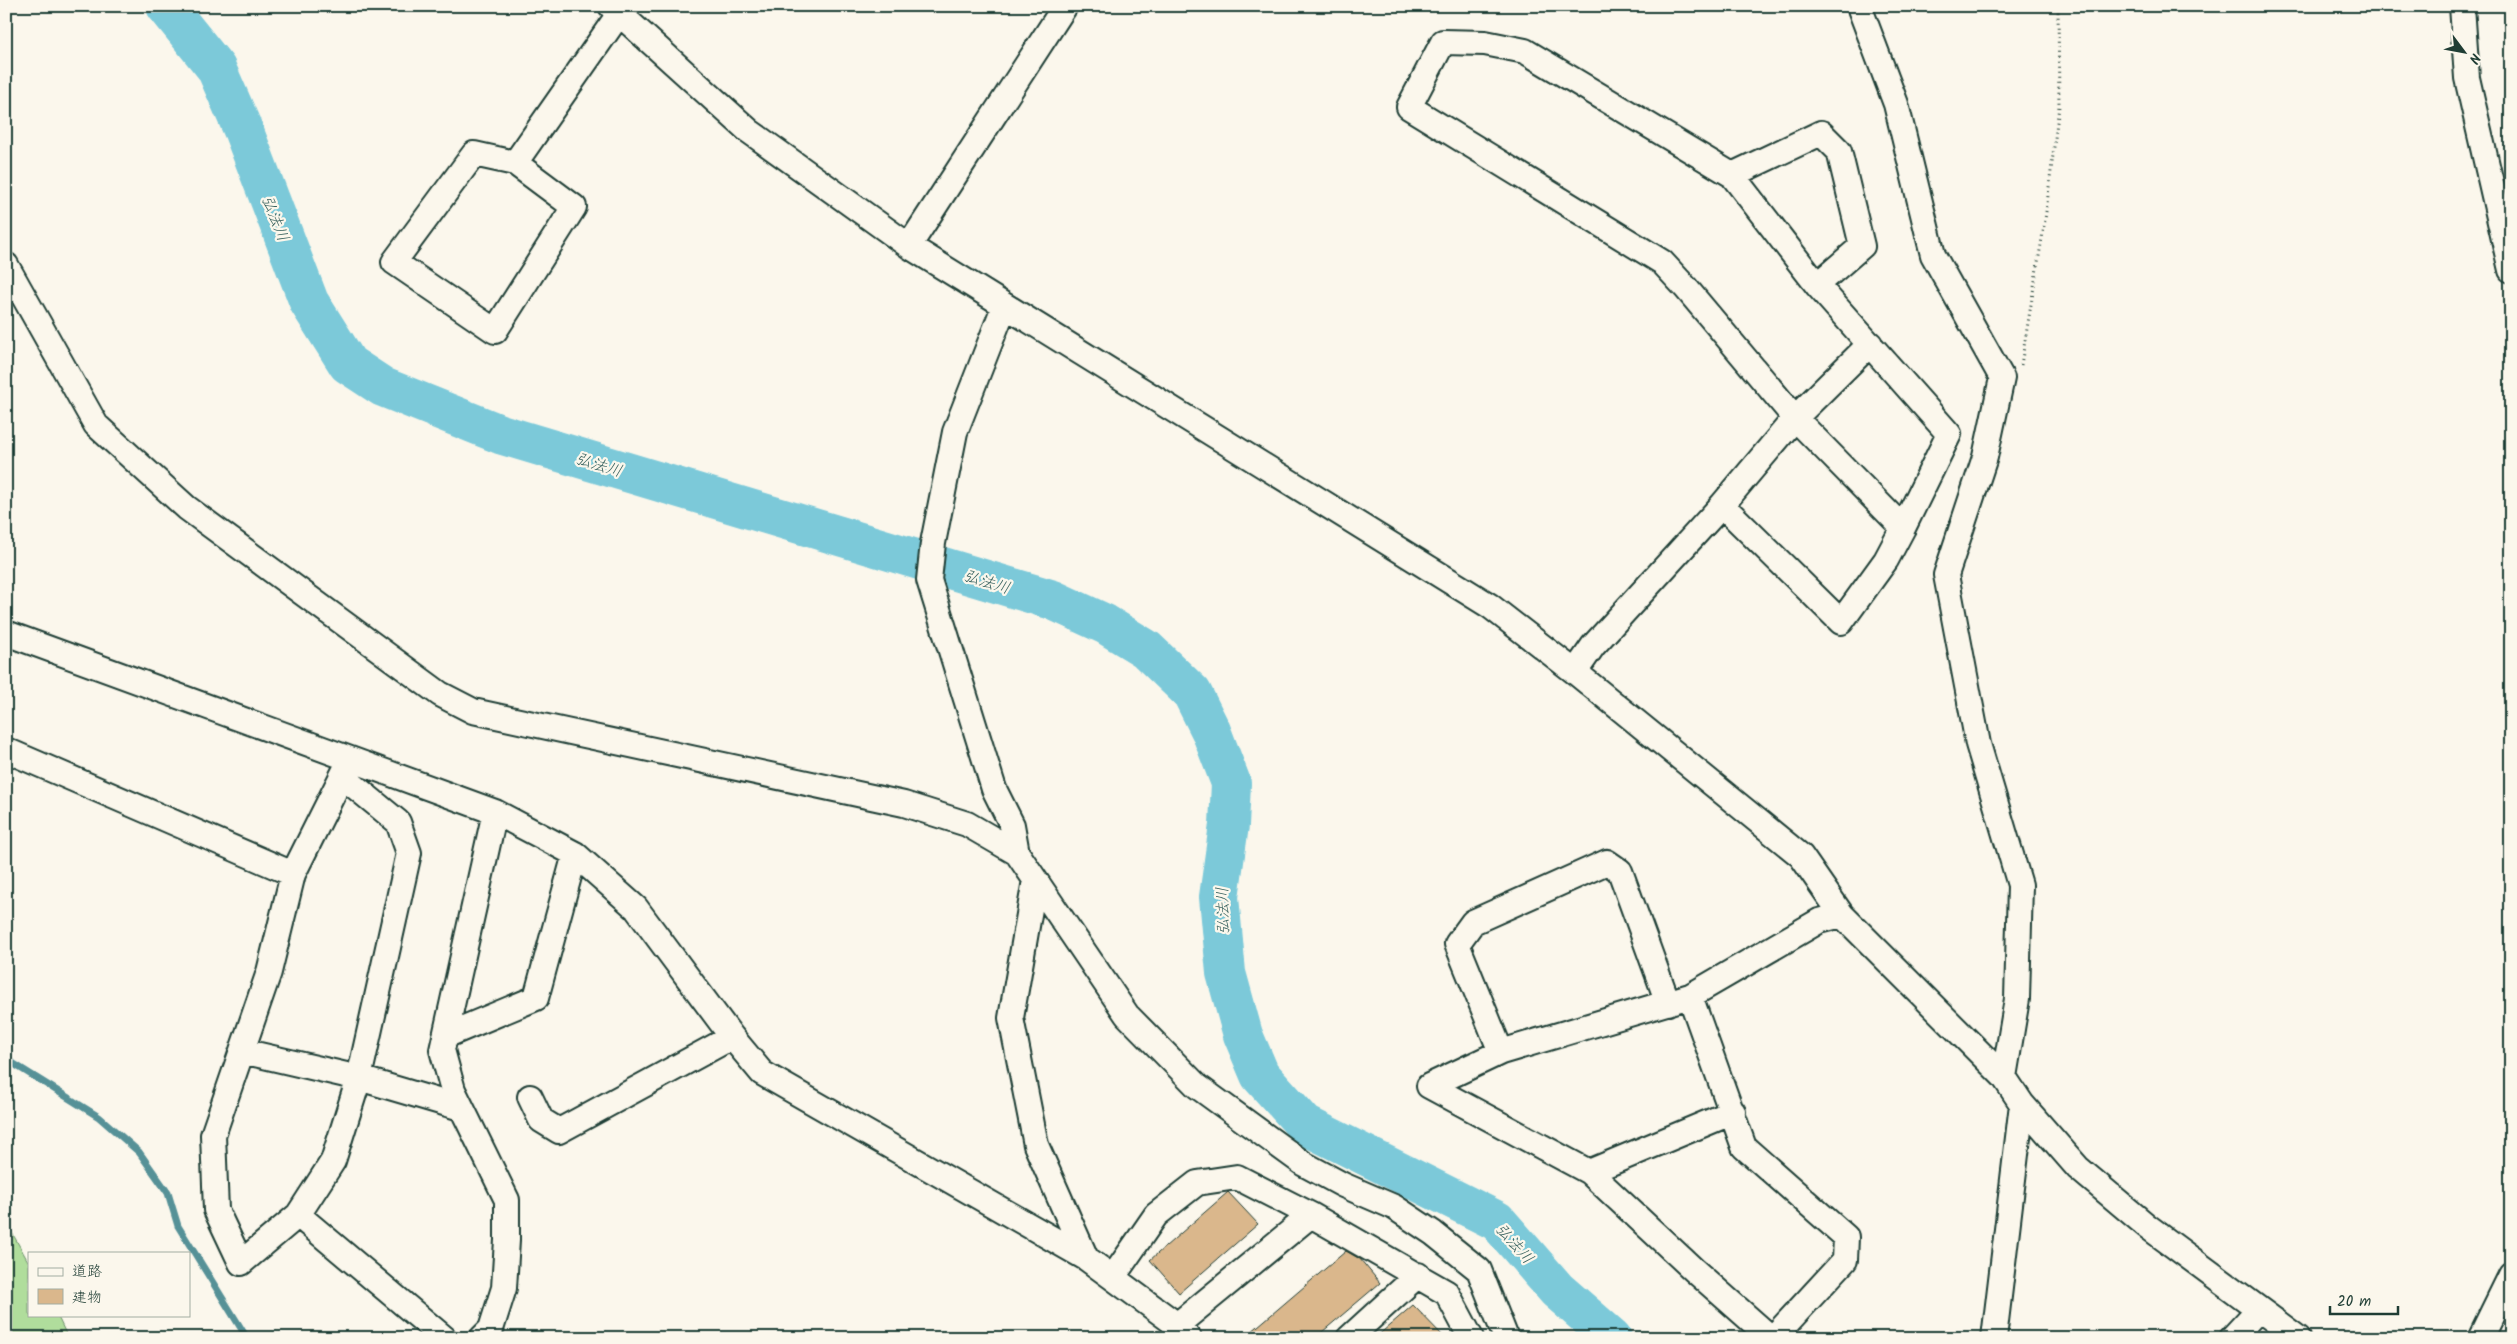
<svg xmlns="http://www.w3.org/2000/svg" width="2517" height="1344" font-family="Kalam,'Klee One',sans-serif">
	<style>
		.green { fill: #b0dd9c; stroke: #688d68 }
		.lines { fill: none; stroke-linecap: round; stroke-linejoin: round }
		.stream { stroke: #569197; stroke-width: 7 }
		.river { stroke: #7bc9d9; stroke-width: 40 }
		.building { fill: #dab78c; stroke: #1f3d34 }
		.minor-casing { stroke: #1f3d34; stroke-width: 28 }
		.path { stroke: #1f3d34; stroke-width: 3; stroke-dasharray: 1 4; stroke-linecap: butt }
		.minor { stroke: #fbf7ec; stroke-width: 24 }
		.labels { text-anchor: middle; stroke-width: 4.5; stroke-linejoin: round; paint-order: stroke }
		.water-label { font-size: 16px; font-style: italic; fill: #36605d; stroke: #fbf7ec }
	</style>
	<rect width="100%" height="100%" fill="#fbf7ec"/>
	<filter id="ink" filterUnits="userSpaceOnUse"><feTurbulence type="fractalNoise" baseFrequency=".02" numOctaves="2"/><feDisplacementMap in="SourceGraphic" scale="10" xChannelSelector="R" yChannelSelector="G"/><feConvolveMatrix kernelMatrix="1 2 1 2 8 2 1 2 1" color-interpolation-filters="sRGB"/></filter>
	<g filter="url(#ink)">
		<path class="green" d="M6,1222L29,1263V1315H57L68,1338H6Z"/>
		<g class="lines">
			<path class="stream" d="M6,1059L99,1117L139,1152L168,1193L178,1226L247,1338"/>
			<path class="river" d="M166,6L216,68L244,132L309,302L348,364L383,387L500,434L1053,600L1105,624L1146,649L1192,693L1211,731L1231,783L1229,825L1219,897L1226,973L1243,1035L1260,1075L1305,1125L1497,1221L1557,1290L1612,1338"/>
		</g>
		<path class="building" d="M1228,1192L1258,1224L1179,1293L1150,1260Z
			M1346,1251L1360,1259L1380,1283L1315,1338H1244Z
			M1413,1305L1445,1338H1375Z"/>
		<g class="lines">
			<g class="minor-casing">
				<path id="minor" d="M611,6L749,131L909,246L1490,606L1575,672L1801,856L1842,915L2004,1077L2022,1104L2078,1168L2147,1226L2298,1338
					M1859,6L1896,104L1933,255L2002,378L1985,457L1946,575L1978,744L2020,885L2017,999L2004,1077
					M2462,6L2467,78L2511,270
					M515,163L474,154L394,262L495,331L574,207L515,163L619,14
					M1732,175L1821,133L1839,151L1862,246L1817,285
					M909,246L1065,6
					M6,265L96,425L187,508L440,694L473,711L904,804L967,824L1017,853L1127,1015L1197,1086L1304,1164L1343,1185L1394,1207L1433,1233L1479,1270L1506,1338
					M1004,307L955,432L933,543L929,580L994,789L1012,825L1017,853
					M1722,505L1841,622L1886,560L1903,528
					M6,633L495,812L575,854L636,908L732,1037L762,1073L1086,1258L1177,1325L1189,1338
					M1575,672L1593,646L1722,505L1795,418L1686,288L1662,262L1409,107L1443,42L1485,43L1525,51L1732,175L1817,285L1949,434L1903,528L1795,418L1870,344
					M6,750L293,874
					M350,760L293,874L269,972L213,1135L216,1210L241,1263L298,1215L444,1338
					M1035,880L1011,1018L1036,1145L1086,1258
					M1690,996L1744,1147L1846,1237L1845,1260L1773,1338
					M445,1036L536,998L575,854
					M242,1051L359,1078L461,1108
					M1501,1052L1457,944L1473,922L1607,862L1620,871L1668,1003
					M530,1097L541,1120L559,1131L732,1037
					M1589,1172L1733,1112
					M298,1215L333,1161L359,1078L409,853L398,822L342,776
					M1113,1277L1156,1215L1197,1183L1237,1177L1311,1215L1447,1293L1471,1338
					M1177,1325L1311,1215
					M482,1338L491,1329L504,1288L507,1240V1200L453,1090L442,1050L495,812
					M1349,1338L1418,1275
					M1771,1338L1694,1270L1589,1172L1429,1086L1501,1052L1690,996L1819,921L1842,915
					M1994,1338L2022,1104
					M2232,1338L2258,1310
					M2480,1338L2511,1275"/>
			</g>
			<path class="path" d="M2021,365L2045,220L2059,106L2058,6"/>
			<use href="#minor" class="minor"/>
		</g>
	</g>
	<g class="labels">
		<g class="water-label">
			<text transform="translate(276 218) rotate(68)" y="6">弘法川</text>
			<text transform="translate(599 464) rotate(17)" y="6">弘法川</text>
			<text transform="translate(987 581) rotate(17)" y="6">弘法川</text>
			<text transform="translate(1222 911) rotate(-92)" y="6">弘法川</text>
			<text transform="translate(1515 1243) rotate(48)" y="6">弘法川</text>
		</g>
	</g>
	<rect width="2517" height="1344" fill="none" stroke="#fbf7ec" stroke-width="25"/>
	<rect x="12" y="12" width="2492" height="1319" fill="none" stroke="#1f3d34" stroke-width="2" filter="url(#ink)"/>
	<rect x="28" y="1252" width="162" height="65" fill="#fbf7ec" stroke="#a3ada2"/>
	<rect x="38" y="1268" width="25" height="8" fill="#fbf7ec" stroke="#a3ada2"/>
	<text x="72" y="1276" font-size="15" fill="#1f3d34">道路</text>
	<rect x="38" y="1289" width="25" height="15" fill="#dab78c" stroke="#a3ada2"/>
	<text x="72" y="1302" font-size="15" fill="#1f3d34">建物</text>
	<g transform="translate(2464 52) rotate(122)" stroke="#fbf7ec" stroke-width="4" paint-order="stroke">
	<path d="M0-4L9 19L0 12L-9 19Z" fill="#1f3d34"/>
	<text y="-8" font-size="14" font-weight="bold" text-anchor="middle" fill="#1f3d34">N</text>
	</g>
	<path d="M2330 1306v8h68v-8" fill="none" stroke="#1f3d34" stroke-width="2.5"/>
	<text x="2337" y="1306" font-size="15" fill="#1f3d34" stroke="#fbf7ec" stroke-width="4" paint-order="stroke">20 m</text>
</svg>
